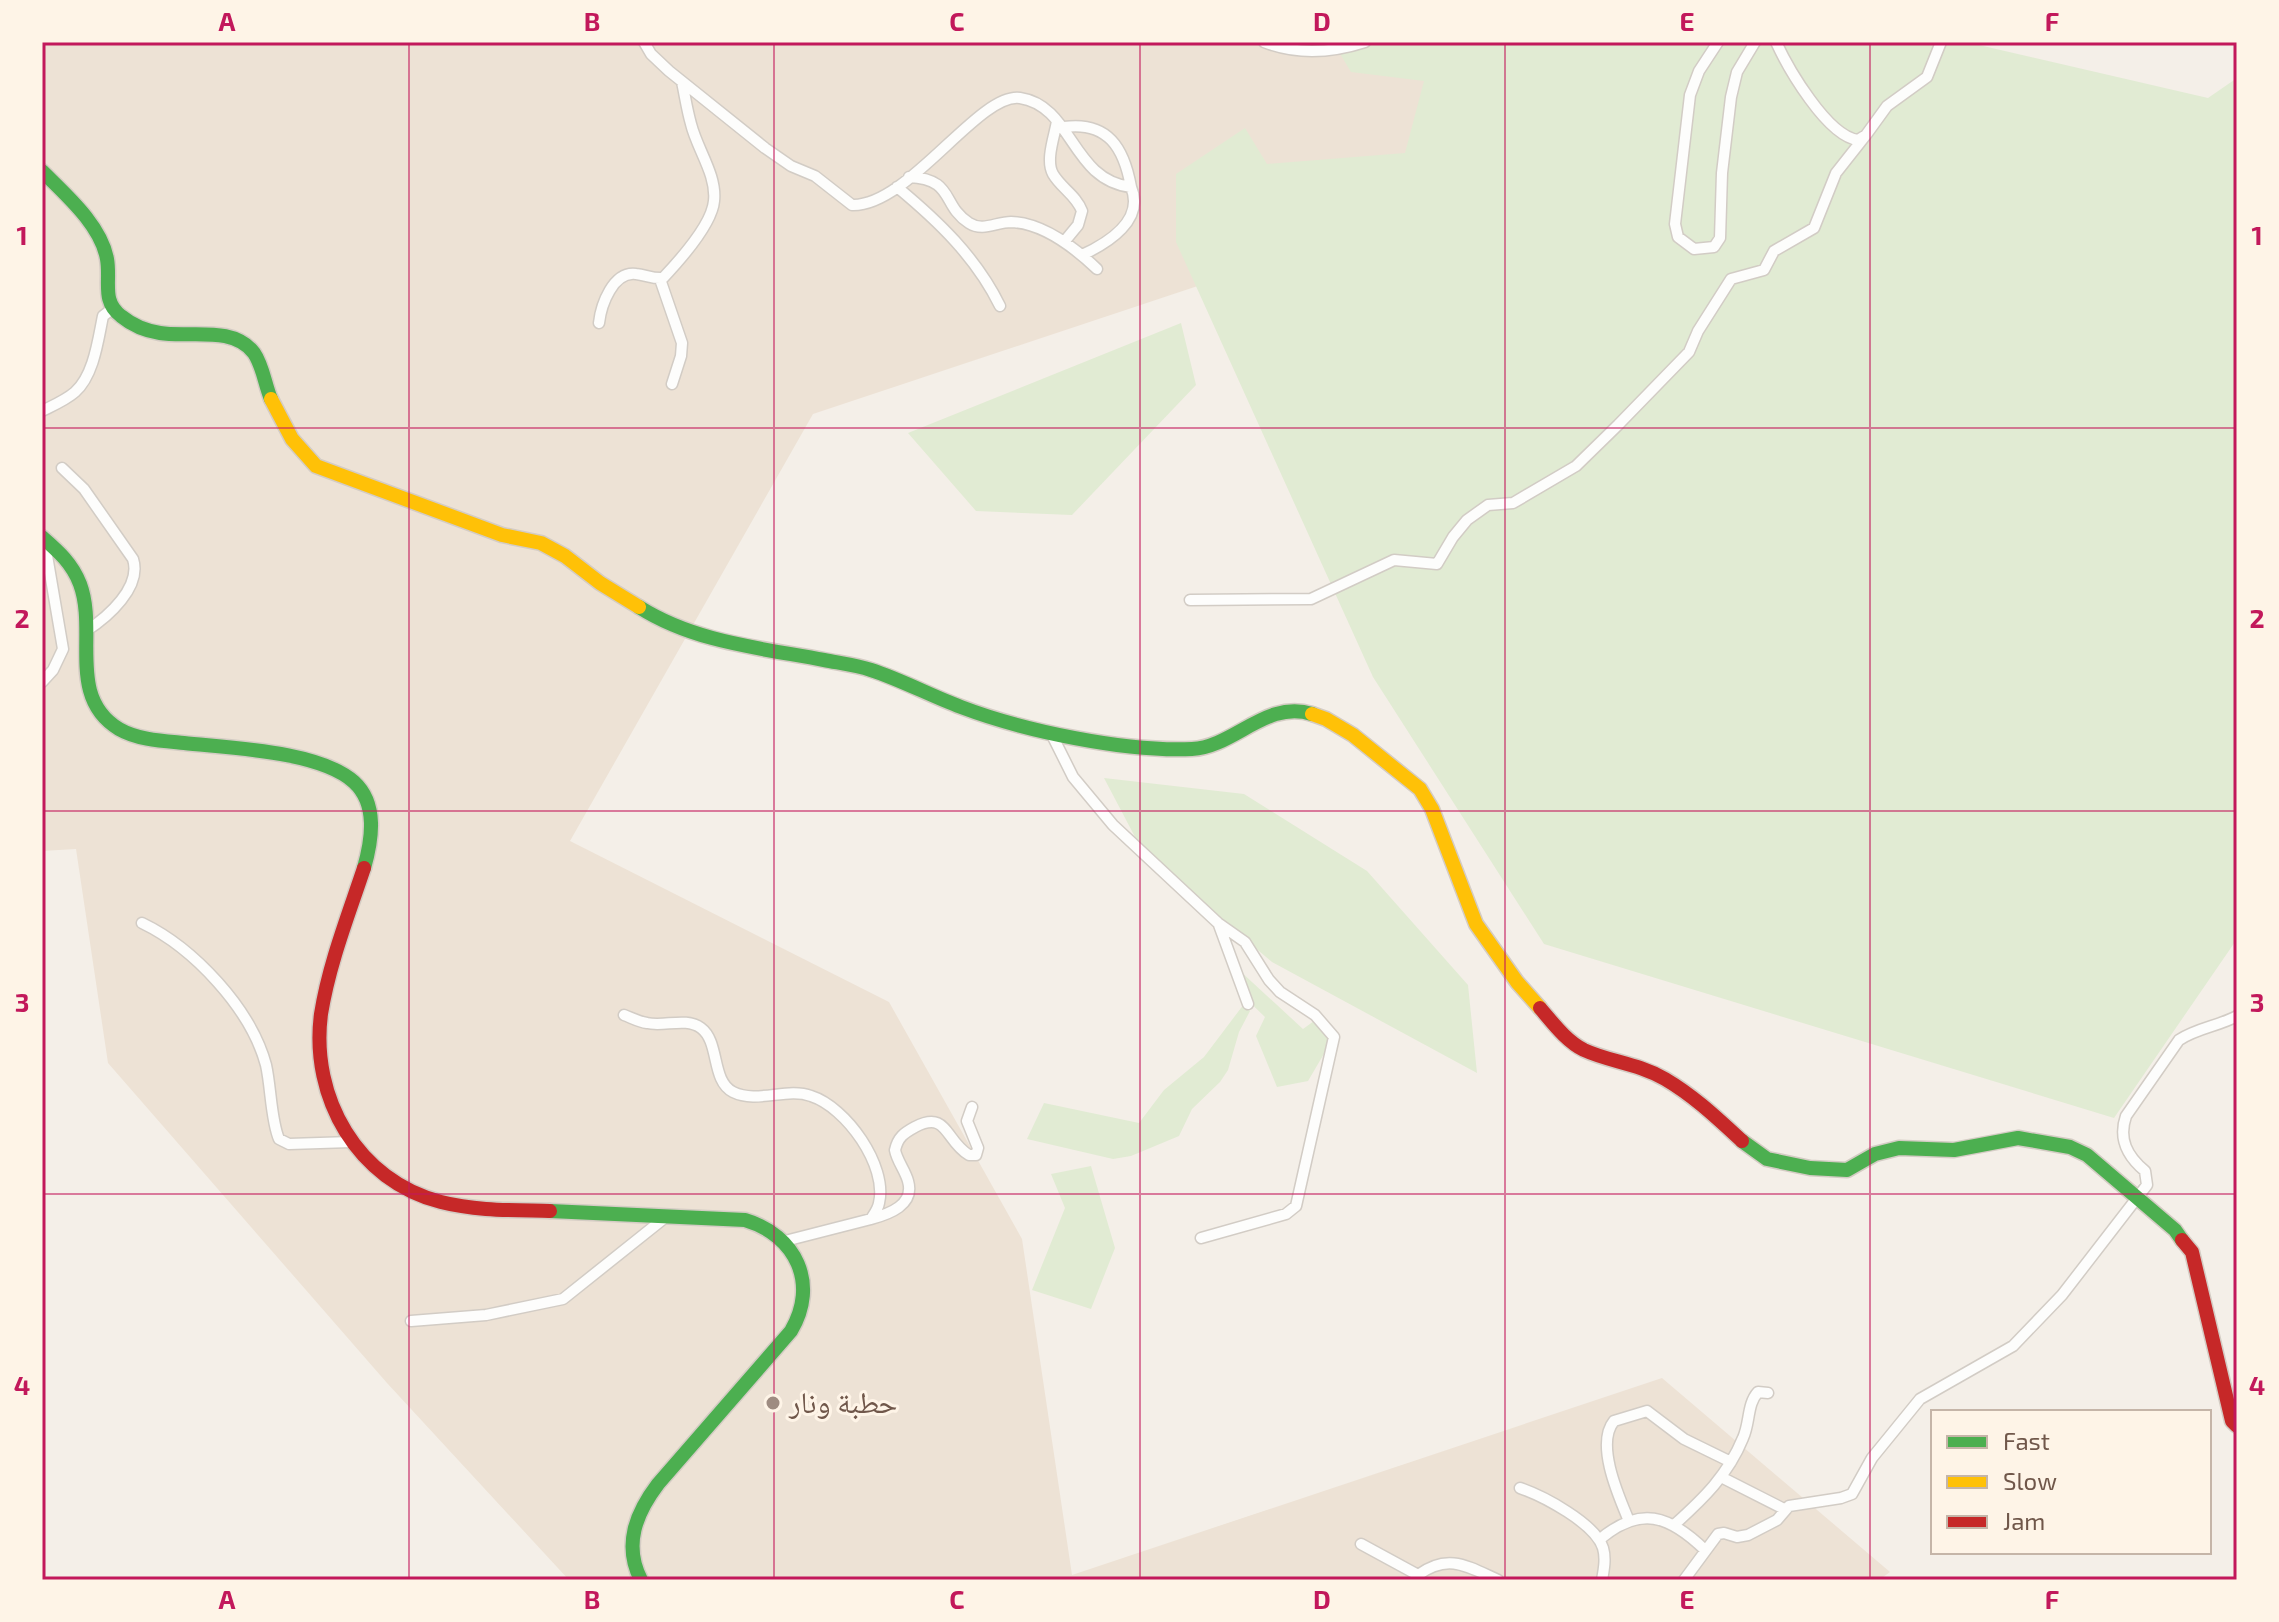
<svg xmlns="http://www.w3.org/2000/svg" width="2279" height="1622" font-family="'Exo 2','Noto Naskh Arabic',sans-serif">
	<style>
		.residential { fill: #ede2d5 }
		.green { fill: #e1ebd3 }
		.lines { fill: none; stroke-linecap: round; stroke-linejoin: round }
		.street-casing { stroke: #d2ccc5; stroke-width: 13 }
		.fast-casing { stroke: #d4ccc4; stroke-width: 17 }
		.slow-casing { stroke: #d4ccc4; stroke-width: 17 }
		.jam-casing { stroke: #d4ccc4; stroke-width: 17 }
		.street { stroke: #fdfdfc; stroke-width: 10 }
		.fast { stroke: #4caf50; stroke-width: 14 }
		.slow { stroke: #ffc107; stroke-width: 14 }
		.jam { stroke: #c62828; stroke-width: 14 }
		.grid { fill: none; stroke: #c2185b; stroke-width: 2; stroke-opacity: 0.55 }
		.poi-dot { fill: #9e8c81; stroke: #fef4e7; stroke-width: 3 }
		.labels { text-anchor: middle; stroke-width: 6; stroke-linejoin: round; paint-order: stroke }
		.poi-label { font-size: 30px; fill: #70574a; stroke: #fef4e7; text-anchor: start }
		.neatline { fill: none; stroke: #c2185b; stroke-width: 3 }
		.grid-label { font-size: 26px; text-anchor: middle; font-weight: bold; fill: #c2185b }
	</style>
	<rect width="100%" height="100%" fill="#f4efe8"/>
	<path class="residential" d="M42,42H1681L1474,194L813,414L570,841L889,1002L1022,1239L1072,1575L1662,1378L1890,1572L1879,1580H569L387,1383L108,1063L76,849L42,851Z"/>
	<path class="green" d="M1333,42H1966L2208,98L2237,78V939L2114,1118L1544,944L1373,677L1176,242V174L1245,128L1267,164L1405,153L1424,81L1351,72Z
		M1181,323L1196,385L1072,515L976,511L908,433Z
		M1104,778L1244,794L1367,871L1468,985L1477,1073L1272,962L1144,854Z
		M1239,970L1303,1029L1314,1021L1335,1035L1308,1081L1277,1087L1256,1036L1265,1017L1238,991Z
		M1244,1004L1250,1011L1239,1032L1228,1070L1220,1082L1192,1109L1179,1136L1131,1156L1113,1159L1027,1139L1044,1103L1139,1123L1164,1090L1204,1057Z
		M1091,1166L1115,1248L1091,1309L1032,1290L1065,1208L1051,1174Z"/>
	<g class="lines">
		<g class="street-casing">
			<path id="street" d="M644,42L651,54L669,71L765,148L791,166L815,176L852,205C908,207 979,92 1020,98C1073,106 1071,180 1131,187C1145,220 1108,243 1082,255
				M1264,42C1297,55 1331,53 1365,42
				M1718,42L1699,71L1690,95L1675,224L1678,237L1694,249L1714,247L1720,238L1722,173L1731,97L1737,72L1755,42
				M1776,42C1788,68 1827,136 1858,140L1866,135L1887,106L1927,77L1941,42
				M1057,121C1055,135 1045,160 1053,174C1061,188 1076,195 1082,211L1078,225L1064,242
				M1064,127C1108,121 1124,148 1131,187
				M909,177C955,179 941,205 969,223C983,232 996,222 1011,222C1043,223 1075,248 1097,269
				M897,187C938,221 976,257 1000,306
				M660,279L682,343L681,356L672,384
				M599,323C601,305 613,271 636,274C646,275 653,279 663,278C679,261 712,224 714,201C717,175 697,149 691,124C687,110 685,96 682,82
				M42,411C52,406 66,400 75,392C94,375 98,340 103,316L112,309
				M62,468L84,489L133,559C142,587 108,617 86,631
				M1190,600L1311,599L1394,560L1437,564L1453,537L1467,520L1488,505L1513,503L1576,466L1618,425L1689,352L1698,331L1731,279L1764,270L1774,251L1814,228L1836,173L1866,135
				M42,682L53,670L63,649L44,538
				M1051,733L1073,777L1113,825L1218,923L1245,942L1269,980L1280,992L1315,1015L1334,1037L1296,1206L1286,1214L1201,1238
				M142,923C194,948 251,1009 266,1065C271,1087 271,1121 279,1139L289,1144L351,1142
				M1219,925L1248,1004
				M624,1015C632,1018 639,1022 647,1023C664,1027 686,1017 701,1028C720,1042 711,1081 733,1092C757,1104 787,1087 811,1096C846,1107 888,1166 879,1203C878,1209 874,1214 871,1219L785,1241
				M871,1219C889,1214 915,1205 908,1181C905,1170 897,1161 895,1150C898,1137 904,1133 915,1127C948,1110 945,1141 969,1155H976L978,1148L967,1121L972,1107
				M411,1321L486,1315L563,1299L667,1216
				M1721,1477L1784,1509
				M1520,1488C1543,1496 1595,1523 1603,1548C1606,1558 1604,1569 1602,1580
				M1629,1521C1619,1497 1595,1444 1614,1421L1647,1411L1684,1439L1731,1462
				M1674,1525C1703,1499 1728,1475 1743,1438C1750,1423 1747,1404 1758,1392L1768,1393
				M1599,1540C1640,1505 1669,1515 1705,1550
				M1361,1544L1418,1575C1448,1553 1467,1566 1498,1580
				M1684,1580L1718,1534L1724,1533L1737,1537L1748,1535L1777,1520L1789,1506L1841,1498L1852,1494L1872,1458L1920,1399L2013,1346L2062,1295L2147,1185L2145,1171C2127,1156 2118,1139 2126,1116L2179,1040C2197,1028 2219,1026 2237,1016"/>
		</g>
		<g class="fast-casing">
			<path id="fast" d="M42,171C66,195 101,225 107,259C111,281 101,301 121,316C132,325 147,331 160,333C189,338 233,325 254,353C263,366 265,385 271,399
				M42,537C58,551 72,563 80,584C98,632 66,697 119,729C138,740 163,741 184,743C230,748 320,751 354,782C378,804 372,840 364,868
				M639,607C694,642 760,648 824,660C839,663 856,665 871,670C902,680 931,696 961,707C1024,731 1125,752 1192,749C1234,747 1267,699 1312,714
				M1742,1141L1767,1159L1810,1168L1847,1170L1875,1154L1899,1148L1954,1150L2018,1138L2070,1147L2087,1155L2175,1230L2182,1240
				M550,1211L745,1220C796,1235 819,1284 791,1331L658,1484C636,1513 623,1545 641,1580"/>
		</g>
		<g class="slow-casing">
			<path id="slow" d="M271,399L292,439L316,466L502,535L541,543L565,556L600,583L639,607
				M1312,714L1326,719L1353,735L1420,789L1432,809L1476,924L1517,982L1540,1008"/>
		</g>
		<g class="jam-casing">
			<path id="jam" d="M364,868C348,916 329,964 321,1014C310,1098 358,1181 441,1202C476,1211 514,1210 550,1211
				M1540,1008C1553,1023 1566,1041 1584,1050C1610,1062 1637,1063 1665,1079C1694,1096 1717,1118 1742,1141
				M2182,1240L2192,1252L2232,1421L2237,1426"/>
		</g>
		<use href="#street" class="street"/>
		<use href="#fast" class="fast"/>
		<use href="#slow" class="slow"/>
		<use href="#jam" class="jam"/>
	</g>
	<path class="grid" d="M409,42V1580M774,42V1580M1140,42V1580M1505,42V1580M1870,42V1580M42,428H2237M42,811H2237M42,1194H2237"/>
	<circle class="poi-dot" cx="773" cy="1403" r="8"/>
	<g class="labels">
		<g class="poi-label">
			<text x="789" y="1413">حطبة ونار</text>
		</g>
	</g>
	<rect width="2279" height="1622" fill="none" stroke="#fef4e7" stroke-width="88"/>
	<rect x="1931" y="1410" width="280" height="144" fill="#fef4e7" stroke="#c5b5a8" stroke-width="2"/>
	<rect x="1947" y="1436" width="40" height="12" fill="#4caf50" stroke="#c5b5a8" stroke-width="2"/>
	<text x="2003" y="1450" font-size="24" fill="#70574a">Fast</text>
	<rect x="1947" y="1476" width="40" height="12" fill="#ffc107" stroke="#c5b5a8" stroke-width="2"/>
	<text x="2003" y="1490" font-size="24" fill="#70574a">Slow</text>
	<rect x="1947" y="1516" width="40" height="12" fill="#c62828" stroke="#c5b5a8" stroke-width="2"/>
	<text x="2003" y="1530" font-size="24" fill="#70574a">Jam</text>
	<rect x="44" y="44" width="2191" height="1534" class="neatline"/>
	<g class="grid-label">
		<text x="227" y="31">A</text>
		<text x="592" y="31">B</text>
		<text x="957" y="31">C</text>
		<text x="1322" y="31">D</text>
		<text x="1687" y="31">E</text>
		<text x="2052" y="31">F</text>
		<text x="22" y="245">1</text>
		<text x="2257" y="245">1</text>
		<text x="22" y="628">2</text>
		<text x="2257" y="628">2</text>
		<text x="22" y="1012">3</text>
		<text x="2257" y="1012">3</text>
		<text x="22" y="1395">4</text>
		<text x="2257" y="1395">4</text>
		<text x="227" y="1609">A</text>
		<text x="592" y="1609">B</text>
		<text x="957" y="1609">C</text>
		<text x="1322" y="1609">D</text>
		<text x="1687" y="1609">E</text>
		<text x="2052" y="1609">F</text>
	</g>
</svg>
